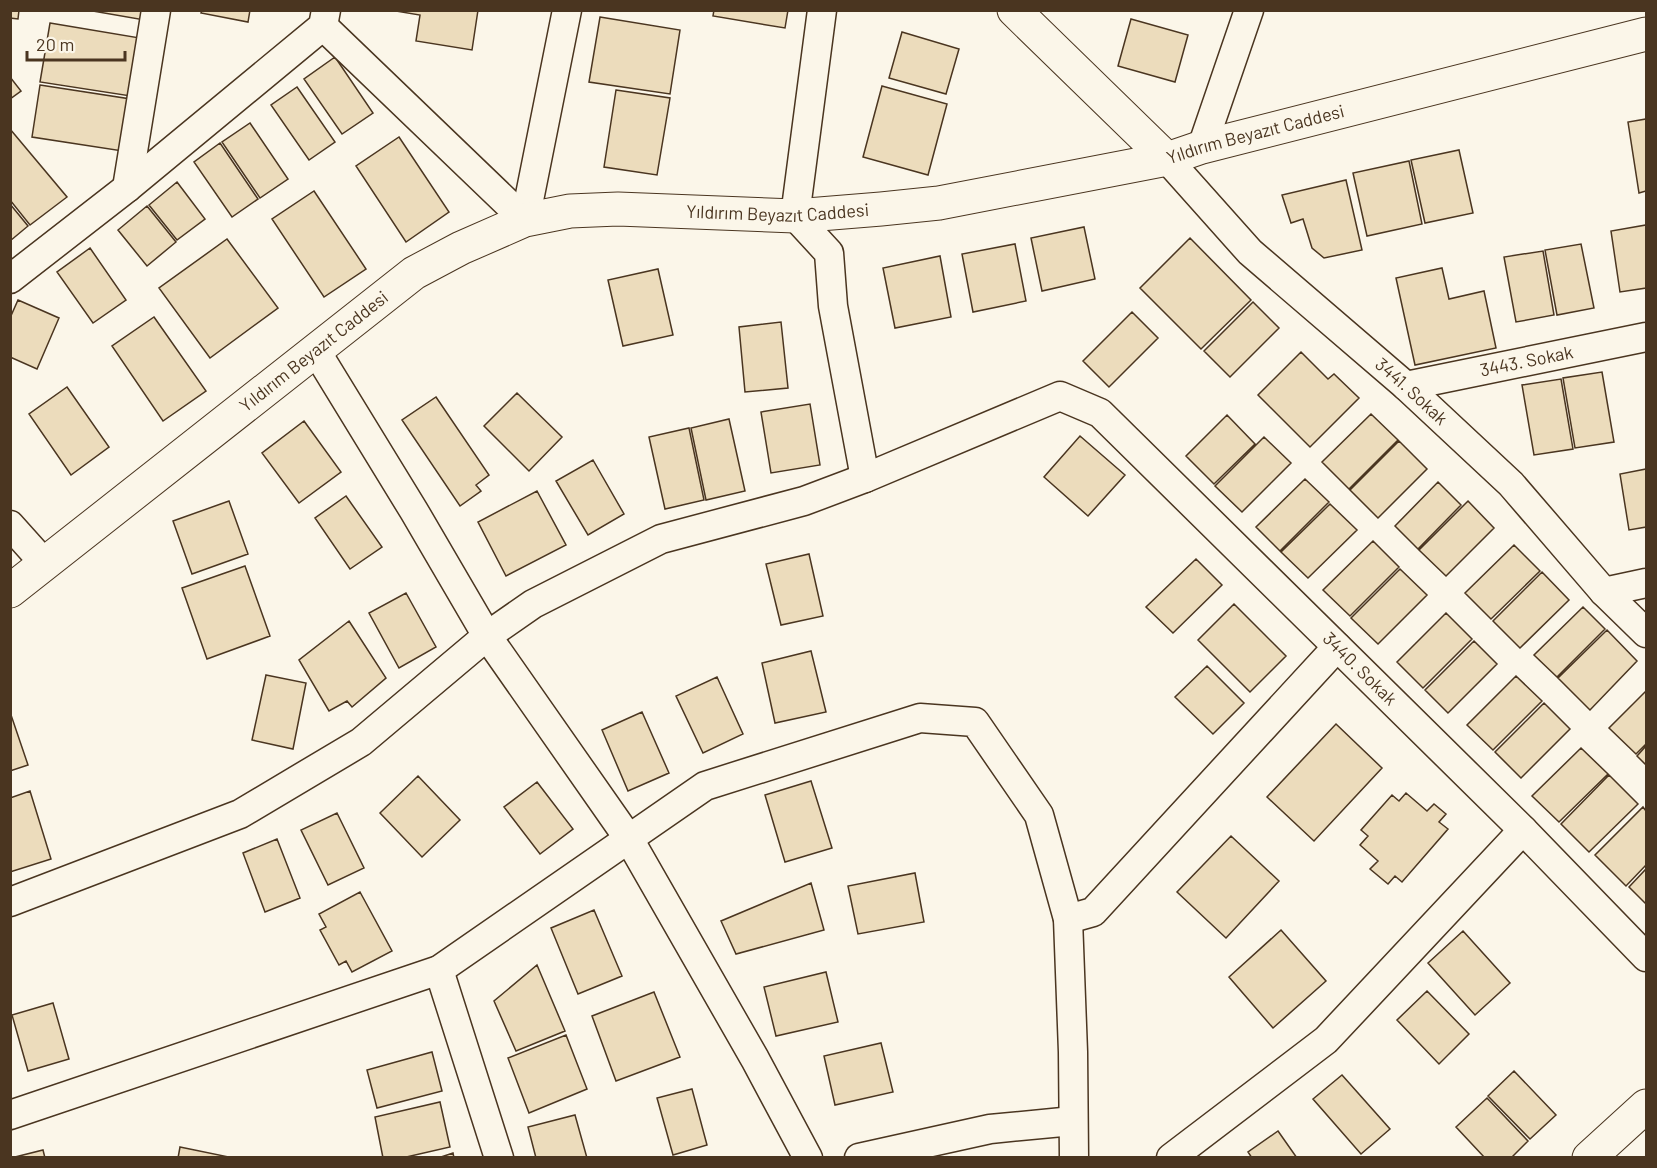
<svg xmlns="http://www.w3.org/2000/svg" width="1657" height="1168" font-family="Barlow,sans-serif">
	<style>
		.building { fill: #ecdcbc; stroke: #4a3520; stroke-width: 1.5 }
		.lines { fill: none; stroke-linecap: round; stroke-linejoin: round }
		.minor-casing { stroke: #4a3520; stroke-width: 31 }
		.tertiary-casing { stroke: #4a3520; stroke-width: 35 }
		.secondary-casing { stroke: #4a3520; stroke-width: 35 }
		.minor { stroke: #fbf6e9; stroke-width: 28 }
		.tertiary { stroke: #fbf6e9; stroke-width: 33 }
		.secondary { stroke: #fbf6e9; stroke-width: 33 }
		.labels { text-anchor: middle; stroke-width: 4.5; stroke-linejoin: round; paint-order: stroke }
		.street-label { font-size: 18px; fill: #4a3520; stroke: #fbf6e9 }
	</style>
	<rect width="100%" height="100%" fill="#fbf6e9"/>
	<path class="building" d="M10,10H19L18,19L10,18Z
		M87,10H152L150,21Z
		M202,10H250L248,22L201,13Z
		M390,10H478L472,50L416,41L420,15Z
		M714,10H788L785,28L713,16Z
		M600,17L680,30L670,94L589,82Z
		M1131,19L1188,35L1175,82L1118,66Z
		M50,23L146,39L137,97L40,82Z
		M902,32L959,49L946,94L889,78Z
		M335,57L373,113L342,134L304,79Z
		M10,77L21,91L10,99Z
		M40,85L137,100L129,152L32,137Z
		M882,86L947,104L928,175L863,157Z
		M297,87L335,142L309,160L271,105Z
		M616,90L670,98L657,175L604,167Z
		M1646,119V191L1639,193L1628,122Z
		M250,123L288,179L260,198L222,142Z
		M10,129L67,197L30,225L10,200Z
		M399,137L449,212L406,242L356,166Z
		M220,143L258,199L232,217L194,162Z
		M1459,150L1473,213L1425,223L1411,160Z
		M1409,161L1422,224L1367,236L1353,173Z
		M1346,180L1362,250L1324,258L1312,248L1303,219L1291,223L1282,195Z
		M177,182L205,219L177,240L149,205Z
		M314,191L366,269L324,297L272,219Z
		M10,204L28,226L10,241Z
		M147,206L176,242L147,266L118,230Z
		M1646,225V288L1620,292L1611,231Z
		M1084,227L1095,279L1042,291L1031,238Z
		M1190,238L1251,300L1201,349L1140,288Z
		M227,239L278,308L210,358L159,288Z
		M1015,244L1026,301L973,312L962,254Z
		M1581,244L1594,308L1557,315L1545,250Z
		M90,248L126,300L93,323L57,272Z
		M1543,251L1554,315L1516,322L1504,257Z
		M940,256L951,317L895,328L883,268Z
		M1442,268L1449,299L1484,291L1496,348L1415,365L1396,278Z
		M658,269L673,335L623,346L608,280Z
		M18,300L59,318L37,369L10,357V318Z
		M1253,302L1279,328L1230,377L1204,351Z
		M1132,312L1158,338L1109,387L1083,361Z
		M154,317L206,391L163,421L112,346Z
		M781,322L788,388L745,392L739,327Z
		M1301,352L1328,379L1334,374L1359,398L1310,447L1258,395Z
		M1602,372L1614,442L1575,448L1563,378Z
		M1561,379L1573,449L1534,455L1522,385Z
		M67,387L109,447L71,475L29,414Z
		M517,393L562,437L529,471L484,426Z
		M436,397L489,475L476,485L481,491L460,506L402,420Z
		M810,404L820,465L771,473L761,412Z
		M1371,414L1398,440L1349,489L1322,462Z
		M1227,415L1255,444L1214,484L1186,456Z
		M729,419L745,491L706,500L691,428Z
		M304,421L341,472L299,503L262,453Z
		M689,428L704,500L665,509L649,437Z
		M1080,436L1125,475L1088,516L1044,477Z
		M1264,437L1291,463L1242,512L1215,486Z
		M1399,441L1427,469L1378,518L1350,490Z
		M593,460L624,514L588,535L556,481Z
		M1646,469V527L1629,530L1620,474Z
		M1305,479L1329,502L1280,551L1256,527Z
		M1438,482L1461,505L1418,549L1395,526Z
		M537,491L566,545L506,576L478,522Z
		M346,496L382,547L350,569L315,518Z
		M229,501L248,554L192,574L173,521Z
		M1468,501L1494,528L1446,576L1419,550Z
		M1330,504L1357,530L1308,578L1281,552Z
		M1373,541L1399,567L1350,616L1323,590Z
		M1514,545L1540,571L1491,619L1465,593Z
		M809,554L823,616L781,625L766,564Z
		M1196,559L1222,585L1173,633L1146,607Z
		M245,566L270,636L207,659L182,588Z
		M1400,569L1427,595L1378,644L1351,618Z
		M1542,572L1569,600L1520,648L1493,621Z
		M406,593L436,647L399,668L369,613Z
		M1234,604L1286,656L1250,692L1198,640Z
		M1583,607L1605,629L1557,677L1534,655Z
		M1446,613L1472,639L1423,688L1397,662Z
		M349,621L386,678L352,707L347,701L329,711L299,660Z
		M1607,630L1637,661L1590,710L1558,678Z
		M1474,641L1497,664L1448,713L1425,690Z
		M811,651L826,712L775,723L762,663Z
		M1207,666L1244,703L1213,734L1175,697Z
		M266,675L306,683L293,749L252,740Z
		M1516,676L1542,701L1493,750L1467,725Z
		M717,677L743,734L703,753L676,696Z
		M1646,691V744L1636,754L1609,728Z
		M1544,703L1570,729L1521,778L1495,752Z
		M10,712L28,765L10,771Z
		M642,712L669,773L628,791L602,730Z
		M1336,724L1382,768L1314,841L1267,797Z
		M1646,746V765L1637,756Z
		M1581,748L1608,774L1559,822L1532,796Z
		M1609,775L1638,804L1589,852L1561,824Z
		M418,776L460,820L422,857L380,813Z
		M811,781L832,848L785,862L765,795Z
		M537,782L573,829L540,854L504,807Z
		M30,791L51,859L10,872V798Z
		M1406,793L1427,811L1434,804L1446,814L1439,822L1448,829L1402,882L1395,876L1388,884L1370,869L1378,861L1360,845L1368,836L1361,830L1392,795L1399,801Z
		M1643,807L1646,811V865L1626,886L1595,855Z
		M337,813L364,868L328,885L301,830Z
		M1231,836L1279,881L1226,938L1177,892Z
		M277,839L300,898L265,912L243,853Z
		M1646,869V904L1629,887Z
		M915,873L924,922L858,934L848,886Z
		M811,883L824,930L736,954L721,921Z
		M360,892L392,951L352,972L346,961L339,965L320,930L326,927L319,914Z
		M594,910L622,976L578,994L551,928Z
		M1281,930L1326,981L1273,1028L1229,977Z
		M1463,931L1510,983L1475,1015L1428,963Z
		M537,965L565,1031L516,1051L494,1001Z
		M826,972L838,1022L776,1036L764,987Z
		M1427,991L1469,1034L1439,1064L1397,1020Z
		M654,992L680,1057L616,1081L592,1016Z
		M53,1003L69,1059L28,1071L12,1015Z
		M566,1035L587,1089L529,1113L508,1058Z
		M881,1043L893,1092L835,1105L824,1056Z
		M432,1052L442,1091L377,1108L367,1070Z
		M1514,1071L1556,1115L1530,1139L1488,1096Z
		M1342,1075L1390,1129L1361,1154L1313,1099Z
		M692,1089L707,1145L673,1155L657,1098Z
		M1487,1098L1528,1141L1511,1158H1485L1456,1127Z
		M440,1102L450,1147L402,1158H383L375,1117Z
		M575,1115L587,1158H536L528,1127Z
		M1278,1131L1297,1158H1252L1248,1152Z
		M180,1147L229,1157V1158H178Z
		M43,1150L45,1158H11Z
		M453,1153L454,1158H438Z"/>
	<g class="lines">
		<g class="minor-casing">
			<g id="minor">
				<path d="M822,10L795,216L829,253L833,306L865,478"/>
				<path d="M323,26L525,220"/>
				<path d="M1202,147L1249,10"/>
				<path id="s1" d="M1167,159L1250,252L1406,386L1511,484L1604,592L1646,633"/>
				<path d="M127,188L156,10"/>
				<path d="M525,220L567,10"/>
				<path d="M10,279L127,188L323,26L326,10"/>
				<path d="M316,351L414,511L487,636L629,839L755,1059L808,1158"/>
				<path id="s2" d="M1406,386L1646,337"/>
				<path d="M10,525L45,564"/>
				<path d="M1604,592L1646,583"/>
				<path id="s3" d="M10,902L240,814L361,742L487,636L533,604L661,539L804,501L865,478L1060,396L1100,413L1523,830L1646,957"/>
				<path d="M1068,919L1093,912L1337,647"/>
				<path d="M439,970L499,1158"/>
				<path d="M10,1115L439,970L705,786L920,718L975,722L1039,815L1068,919L1073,1052L1074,1158"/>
				<path d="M859,1158L990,1129L1073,1121"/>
				<path d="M1171,1158L1326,1040L1523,830"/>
			</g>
		</g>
		<g class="tertiary-casing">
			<path id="tertiary" d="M1014,10L1167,159
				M1589,1158L1646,1106"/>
		</g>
		<g class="secondary-casing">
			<g id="secondary">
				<path id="s4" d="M10,591L414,273L461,248L525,220L570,211L618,209L795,216L881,209L939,203L1167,159L1202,147L1646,34"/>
			</g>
		</g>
		<use href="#minor" class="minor"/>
		<use href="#tertiary" class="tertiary"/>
		<use href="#secondary" class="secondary"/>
	</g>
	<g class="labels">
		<g class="street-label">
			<text dy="6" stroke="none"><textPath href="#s4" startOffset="1377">Yıldırım Beyazıt Caddesi</textPath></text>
			<text dy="6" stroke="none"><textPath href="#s4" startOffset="891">Yıldırım Beyazıt Caddesi</textPath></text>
			<text dy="6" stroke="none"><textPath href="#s4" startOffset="387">Yıldırım Beyazıt Caddesi</textPath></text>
			<text dy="6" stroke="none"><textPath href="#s2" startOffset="123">3443. Sokak</textPath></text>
			<text dy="6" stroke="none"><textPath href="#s1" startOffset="338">3441. Sokak</textPath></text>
			<text dy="6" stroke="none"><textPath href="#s3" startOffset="1584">3440. Sokak</textPath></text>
		</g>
	</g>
	<rect width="1657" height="1168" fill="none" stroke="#4a3520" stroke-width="24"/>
	<path d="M27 51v9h98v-9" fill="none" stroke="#4a3520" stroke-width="3"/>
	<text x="36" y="51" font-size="18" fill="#4a3520" stroke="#fbf6e9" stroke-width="4.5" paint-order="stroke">20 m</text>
</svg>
